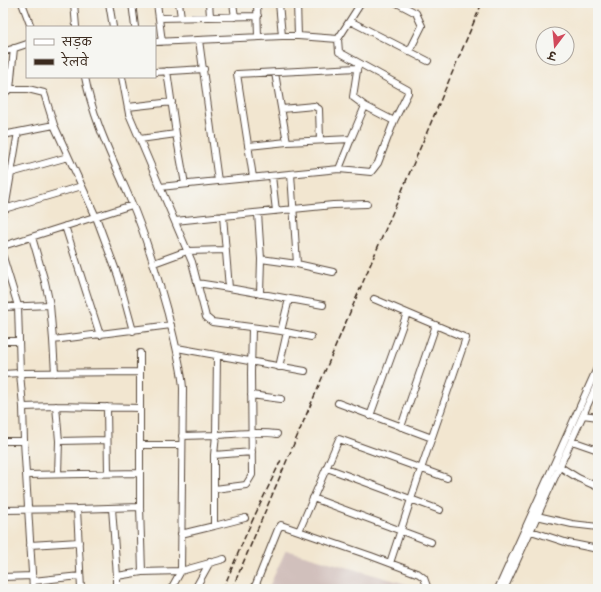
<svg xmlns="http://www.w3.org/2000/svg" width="601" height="592" font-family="Delius,'Playpen Sans Deva',sans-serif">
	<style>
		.industrial { fill: #d1c0bc }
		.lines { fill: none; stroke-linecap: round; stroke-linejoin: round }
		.minor-casing { stroke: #564639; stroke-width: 8 }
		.minor { stroke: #fff; stroke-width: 6 }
		.rail { stroke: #3b2a1e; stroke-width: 1.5; stroke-dasharray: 6 3; stroke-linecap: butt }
	</style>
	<rect width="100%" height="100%" fill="#f6f6f2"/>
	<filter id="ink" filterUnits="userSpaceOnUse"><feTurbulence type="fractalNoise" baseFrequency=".025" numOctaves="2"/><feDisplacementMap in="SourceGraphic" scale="8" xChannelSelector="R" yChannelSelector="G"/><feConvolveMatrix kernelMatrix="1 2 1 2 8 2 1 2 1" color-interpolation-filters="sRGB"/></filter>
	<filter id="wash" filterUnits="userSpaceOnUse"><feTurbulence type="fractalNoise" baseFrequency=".012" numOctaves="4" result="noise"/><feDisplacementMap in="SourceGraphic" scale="16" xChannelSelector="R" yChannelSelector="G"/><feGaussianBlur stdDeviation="0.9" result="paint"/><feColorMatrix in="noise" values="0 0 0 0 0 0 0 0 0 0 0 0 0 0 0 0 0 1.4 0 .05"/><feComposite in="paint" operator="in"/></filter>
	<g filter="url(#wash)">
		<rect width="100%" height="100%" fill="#f2e6d0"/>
		<path class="industrial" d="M286,550L424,589H268Z"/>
	</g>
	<g filter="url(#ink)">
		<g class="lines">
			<g class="minor-casing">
				<path id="minor" d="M22,3L31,27
					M74,3L76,27
					M109,3L113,27
					M132,3L135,27
					M157,3L162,42
					M179,3L181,17
					M209,3L210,16
					M233,3L235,17
					M257,3L258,37
					M397,3L416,13L422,26L409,52
					M159,18L258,16
					M350,21L428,61
					M282,36H298L297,3
					M338,39L361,3
					M155,42L282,36L279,3
					M3,52L27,44
					M358,64L353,97L365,106
					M167,71L176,134L185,184
					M155,72L204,69
					M275,73L287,142
					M85,77C93,120 113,159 130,199C146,236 157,275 168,314C174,339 181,363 183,388L181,571L171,589
					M122,77L129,114L192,262L206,317L212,322L281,331L311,337
					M10,89L14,48
					M3,94L10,89H28L44,93L54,125
					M128,107L172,102
					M282,109L314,106L319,109L320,140
					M3,135L54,125L96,217L118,276L133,331
					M140,139L176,134
					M351,139L365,106L394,121
					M248,146L287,142L351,139L339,169
					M11,173L68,157
					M291,174L297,264L333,272
					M272,176L276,211
					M253,177L237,74L357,68
					M218,181L339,169L371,172L378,163L394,121L408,93V90L339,52L338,39L298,36
					M160,187L218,181L199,40
					M5,209L18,132
					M3,213L4,209L82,186
					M258,213L261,259L297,264
					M175,221L333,205L367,204
					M65,226L100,335
					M32,237L45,282L50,305L53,340
					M3,246L132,205
					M3,257L18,306L20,373L139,372
					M154,263L187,251L226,250
					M197,283L229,288L223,216
					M229,288L323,305
					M260,294L261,259
					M374,299L466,338L421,469L390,563
					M3,307L50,305
					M281,331L289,299
					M3,341H19
					M177,348L305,371
					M140,353V507
					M279,367L287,332
					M55,373L53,340L171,325
					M3,374L20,373L23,407L24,441L33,589
					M251,395L281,399
					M338,403L432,438
					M56,406L59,441L58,474
					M23,407L56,406L140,408
					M107,407L108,473
					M583,415L598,417
					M370,416L407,313
					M401,427L436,325
					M182,436L216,435L217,356
					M3,441H24
					M59,441L107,440
					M572,441L598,450
					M140,445H181
					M214,455L252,452
					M557,465L578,478L598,487
					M327,468L440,510
					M26,475L140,473
					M215,489L246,485L252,475L251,373L252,328
					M313,498L431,542
					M112,508L117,576V589
					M3,510L77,509
					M537,516L572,524L598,527
					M214,526L245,518
					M299,531L339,439L447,478
					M531,531L568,543L598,549
					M181,534L214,526V455L216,435C237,434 257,431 277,434
					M30,545L79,542
					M117,576L142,572
					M3,577L32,576
					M33,581L80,576
					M81,589L77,509L140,507L142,572L181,571L224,559
					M195,589L210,562
					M254,589L278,529L281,525L371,556L419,574L424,578L428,589
					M498,589L598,366
					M504,589L598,382"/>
			</g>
			<use href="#minor" class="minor"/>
			<path class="rail" d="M223,589L247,532L281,460
				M232,589L482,3"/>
		</g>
	</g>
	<rect width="601" height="592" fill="none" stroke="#f6f6f2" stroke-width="16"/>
	<rect x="26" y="26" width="130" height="52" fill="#f6f6f2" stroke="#aba49d"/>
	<rect x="34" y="39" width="20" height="6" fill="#ffffff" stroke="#aba49d"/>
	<text x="62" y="46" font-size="12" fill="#3b2a1e">सड़क</text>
	<rect x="34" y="59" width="20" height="6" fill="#3b2a1e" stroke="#aba49d"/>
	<text x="62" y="66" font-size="12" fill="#3b2a1e">रेलवे</text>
	<g transform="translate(555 46) rotate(196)"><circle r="19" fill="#f6f6f2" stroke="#aba49d"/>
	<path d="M0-3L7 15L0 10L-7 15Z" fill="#d1495b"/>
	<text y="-6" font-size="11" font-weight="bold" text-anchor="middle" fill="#3b2a1e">उ</text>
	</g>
</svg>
